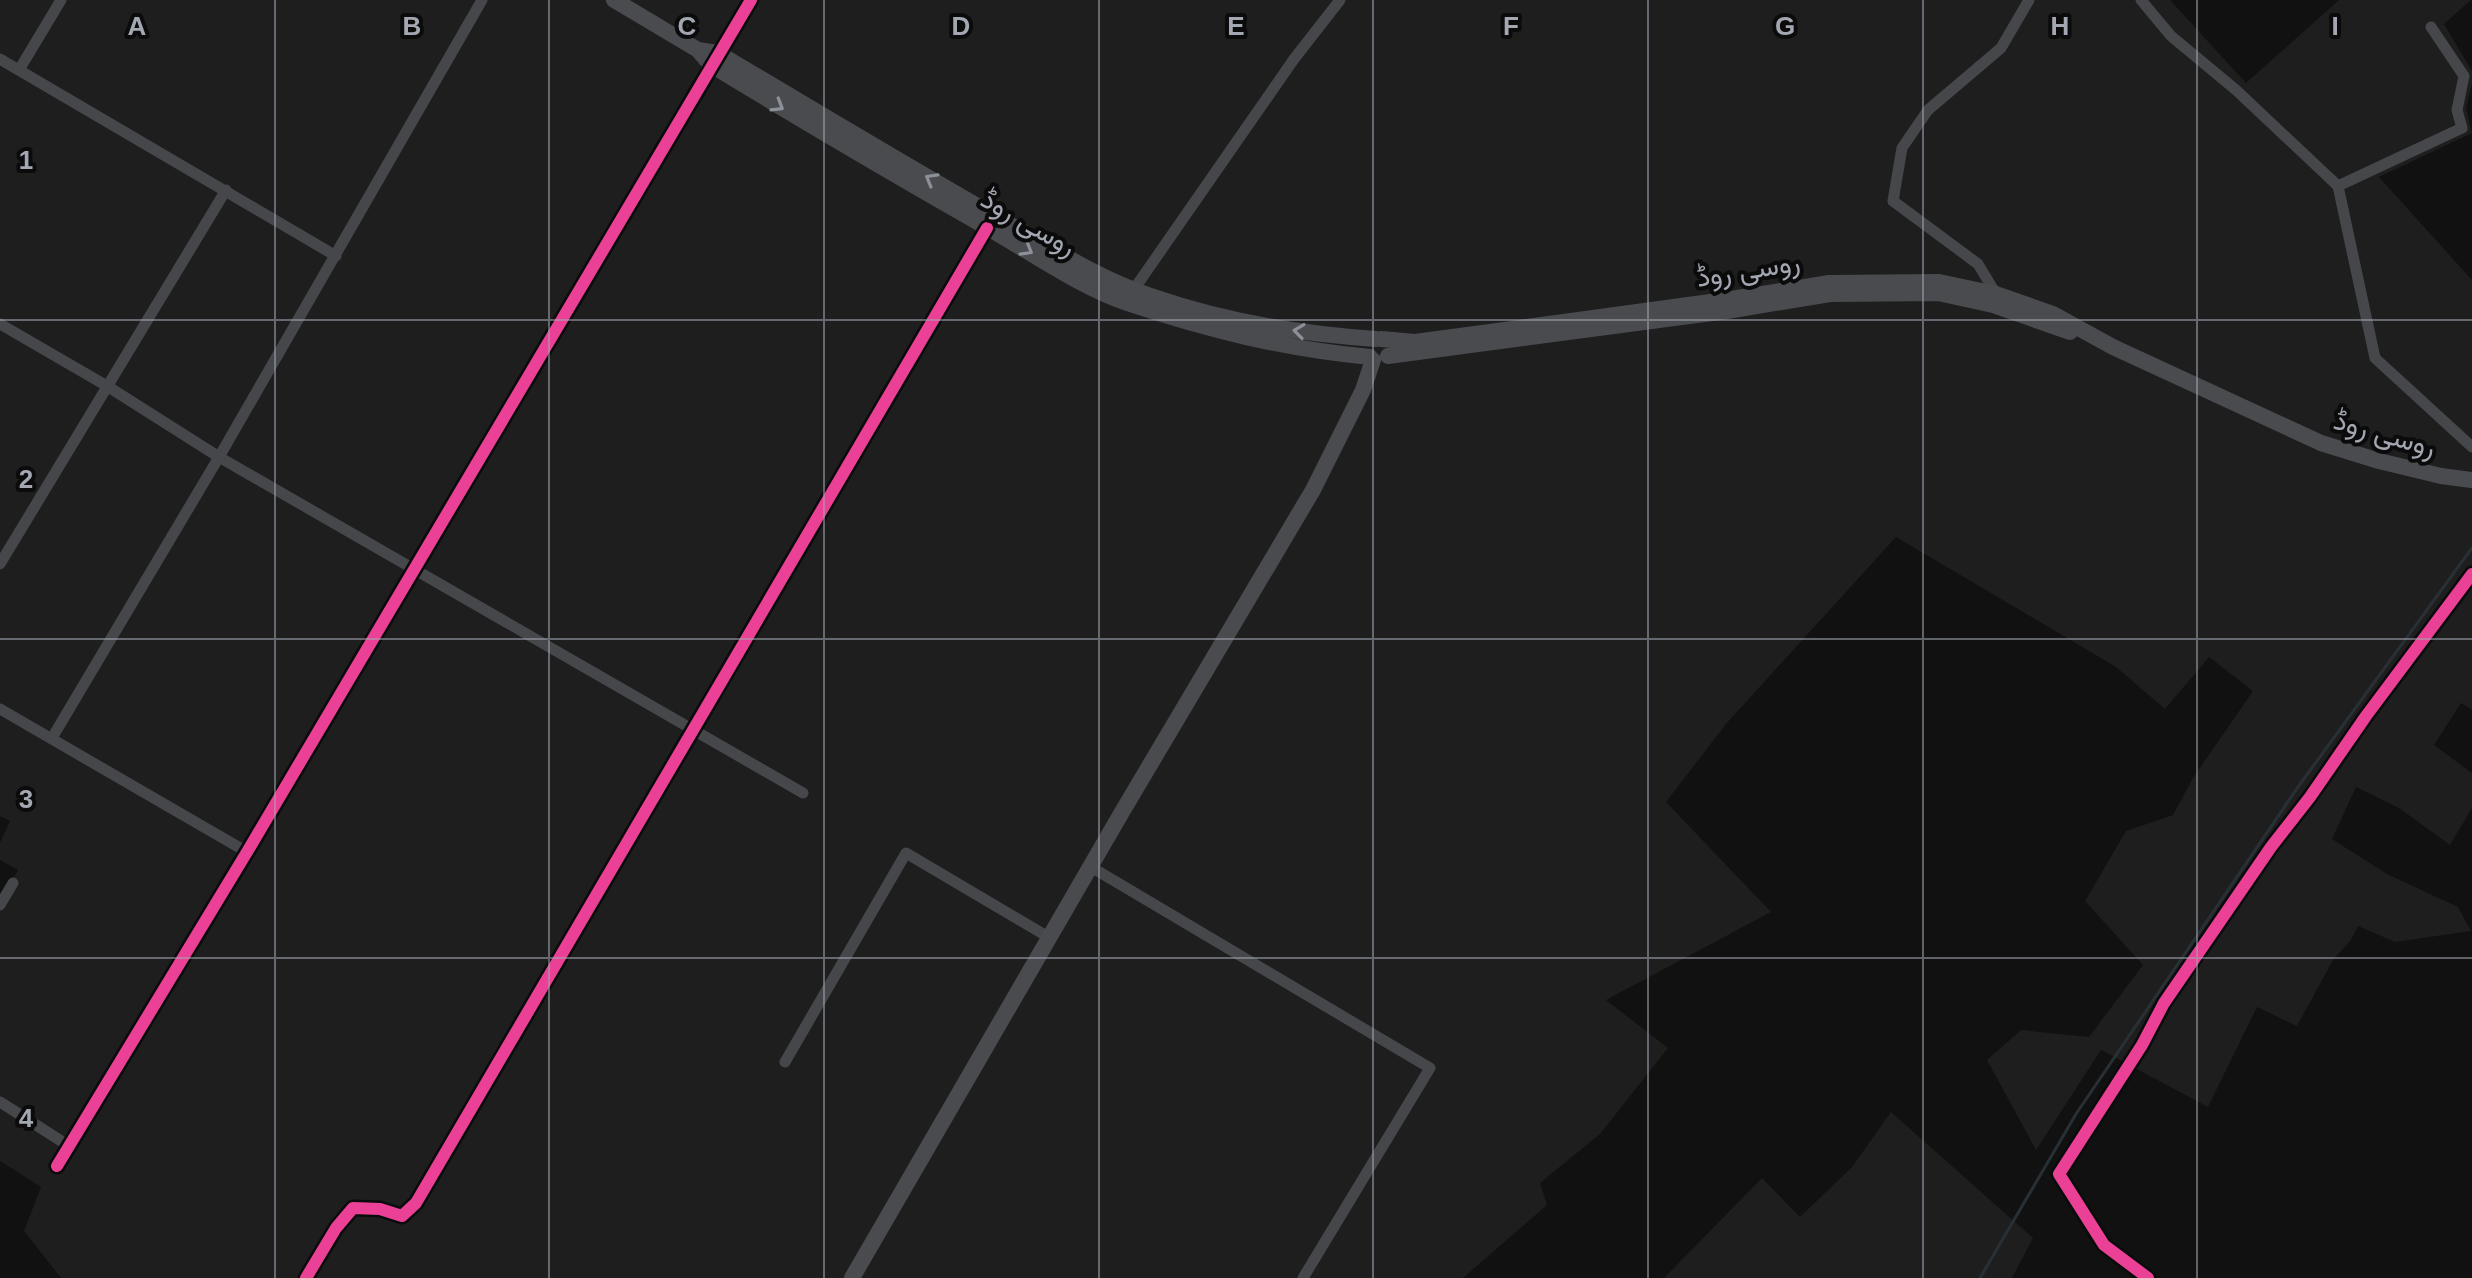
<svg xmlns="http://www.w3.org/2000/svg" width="2472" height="1278" font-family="Arial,Vazirmatn,sans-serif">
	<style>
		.built { fill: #1e1e1f }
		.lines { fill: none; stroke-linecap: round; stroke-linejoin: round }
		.stream { stroke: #293035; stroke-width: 3 }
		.minor { stroke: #45474a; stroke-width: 11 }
		.secondary { stroke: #494b4e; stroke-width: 16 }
		.cycleway-casing { stroke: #0b0b0c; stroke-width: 17 }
		.cycleway { stroke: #ea4096; stroke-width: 12 }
		.oneway { stroke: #8c9098 }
		.grid { fill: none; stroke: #a3a7b1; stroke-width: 2; stroke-opacity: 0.55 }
		.labels { text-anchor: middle; stroke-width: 8; stroke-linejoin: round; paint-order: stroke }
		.street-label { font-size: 28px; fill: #a3a7b1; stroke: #0b0b0c }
		.grid-label { font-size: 26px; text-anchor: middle; font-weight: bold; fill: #a3a7b1; stroke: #0b0b0c; stroke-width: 8; stroke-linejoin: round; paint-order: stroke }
	</style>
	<rect width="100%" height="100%" fill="#111"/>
	<path class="built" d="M0,0H2170L2246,83L2339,0H2471L2444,24L2472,71V84L2466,107L2472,133L2379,177L2472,280V710L2461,703L2434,745L2472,773V808L2450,845L2399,808L2356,787L2332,839L2387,874L2458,907L2471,931L2395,942L2358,926L2351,940L2333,960L2297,1026L2257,1007L2208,1107L2101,1050L2036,1150L1987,1060L2021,1030L2089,1037L2143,965L2085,901L2126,831L2173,815L2193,778L2253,691L2209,657L2165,709L2116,667L1896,537L1726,724L1666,802L1771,912L1606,1000L1668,1048L1600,1134L1540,1183L1547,1205L1463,1278H61L24,1231L41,1187L0,1161V902L18,870L0,860V843L10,821L0,816Z
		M1891,1112L2033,1238L2012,1278H1664L1762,1178L1800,1217L1852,1167Z"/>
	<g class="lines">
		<path class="stream" d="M1980,1278L2076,1114L2298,787L2472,548"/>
		<path class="minor" d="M2141,0L2171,36L2236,90L2338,186
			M2431,27L2464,76L2457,110L2462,128L2338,186L2375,358L2472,447
			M0,59L336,256
			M19,70L61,0
			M1996,294L1978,264L1893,201L1902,148L1928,110L2001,48L2029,0
			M1130,295L1294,59L1340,0
			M0,324L107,386L219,457L803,793
			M0,564L226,190
			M0,709L247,852
			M52,738L219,457L482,0
			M1091,867L1430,1068L1303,1278
			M0,905L13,883
			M785,1062L906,853L1050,938
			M0,1102L69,1146
			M57,1166L247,852L751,0
			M306,1278L336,1228L353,1208L380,1209L402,1216L416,1203L987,228
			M2148,1278L2104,1245L2059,1174L2142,1045L2164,1003L2271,847L2310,797L2366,716L2472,574"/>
		<path class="secondary" d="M614,0L698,50L711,65C803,121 895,175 988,228C1032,253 1080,287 1127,303C1208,330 1284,349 1370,357
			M698,50L718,53C812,109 905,165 1000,219C1049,246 1098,279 1151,296C1223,321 1301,334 1376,339
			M1381,339L1415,342L1725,300L1829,283L1939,282L1996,294L2053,314L2113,347L2321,443L2379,461L2441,476L2472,480
			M1388,356L1727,311L1830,294L1938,293L1993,305L2070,332
			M852,1278L1122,812L1313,490L1363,390L1373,360"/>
		<g class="cycleway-casing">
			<path id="cycleway" d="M57,1166L247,852L751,0
				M306,1278L336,1228L353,1208L380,1209L402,1216L416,1203L987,228
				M2148,1278L2104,1245L2059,1174L2142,1045L2164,1003L2271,847L2310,797L2366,716L2472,574"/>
		</g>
		<use href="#cycleway" class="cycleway"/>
	</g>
	<defs><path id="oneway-chevron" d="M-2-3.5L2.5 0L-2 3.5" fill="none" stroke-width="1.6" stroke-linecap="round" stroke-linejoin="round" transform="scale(2)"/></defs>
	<g class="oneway">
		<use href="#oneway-chevron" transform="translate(778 106) rotate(31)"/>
		<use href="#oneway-chevron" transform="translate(931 179) rotate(-150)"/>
		<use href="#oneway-chevron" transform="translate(1027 250) rotate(30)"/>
		<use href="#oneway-chevron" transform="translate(1299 331) rotate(-172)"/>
	</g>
	<path class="grid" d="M275,0V1278M549,0V1278M824,0V1278M1099,0V1278M1373,0V1278M1648,0V1278M1923,0V1278M2197,0V1278M0,320H2472M0,639H2472M0,958H2472"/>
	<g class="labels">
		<g class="street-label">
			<text transform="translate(1029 222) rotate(30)" y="10">روسی روڈ</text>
			<text transform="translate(1748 269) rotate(-9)" y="10">روسی روڈ</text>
			<text transform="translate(2385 433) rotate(16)" y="10">روسی روڈ</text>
		</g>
	</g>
	<g class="grid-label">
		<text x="137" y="35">A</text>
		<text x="412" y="35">B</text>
		<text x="687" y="35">C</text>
		<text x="961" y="35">D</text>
		<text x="1236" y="35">E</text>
		<text x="1511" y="35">F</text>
		<text x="1785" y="35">G</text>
		<text x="2060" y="35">H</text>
		<text x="2335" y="35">I</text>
		<text x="26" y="169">1</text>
		<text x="26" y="488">2</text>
		<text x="26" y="808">3</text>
		<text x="26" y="1127">4</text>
	</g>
</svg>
